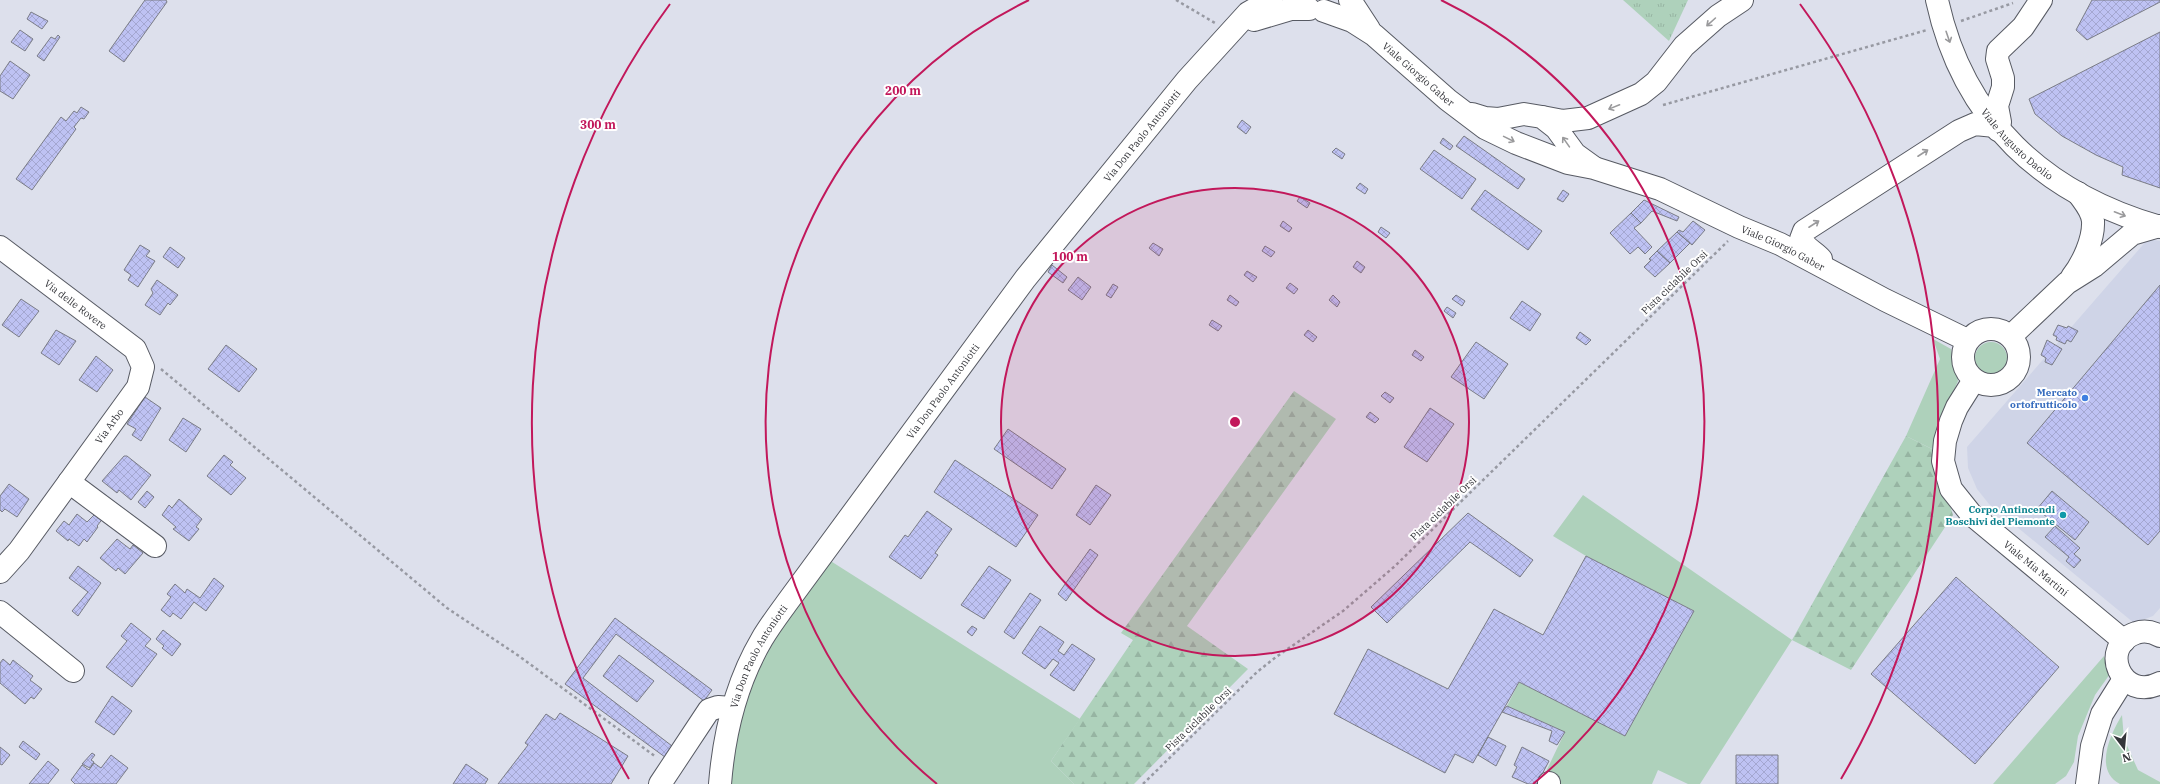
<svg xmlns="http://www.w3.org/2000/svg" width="2160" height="784" font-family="'IBM Plex Serif',serif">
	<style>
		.built { fill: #cfd4e7 }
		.green { fill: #aed1bb }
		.forest { fill: url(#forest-firs) }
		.park { fill: url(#park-tufts) }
		.building { fill: url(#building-cross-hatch); stroke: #7a7c86 }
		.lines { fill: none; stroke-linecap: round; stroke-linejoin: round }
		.minor-casing { stroke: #575a63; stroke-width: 24 }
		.path { stroke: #9799a2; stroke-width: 2.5; stroke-dasharray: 3 3; stroke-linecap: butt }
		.minor { stroke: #fff; stroke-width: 22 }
		.oneway { stroke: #9a9a9c }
		.ring { fill: none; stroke: #c2185b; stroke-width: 2 }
		.shop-dot { fill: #3f7fe0; stroke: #fff; stroke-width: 1.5 }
		.culture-dot { fill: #0f9aa8; stroke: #fff; stroke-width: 1.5 }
		.labels { text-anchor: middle; stroke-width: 4; stroke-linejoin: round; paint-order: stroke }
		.street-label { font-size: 10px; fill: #34353a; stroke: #fff }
		.shop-label { font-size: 10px; font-weight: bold; fill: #366cbe; stroke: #fff; text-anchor: end }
		.culture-label { font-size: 10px; font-weight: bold; fill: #0d838f; stroke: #fff; text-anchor: end }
		.centre { fill: #c2185b; stroke: #fff; stroke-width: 2 }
		.ring-label { font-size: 12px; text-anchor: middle; font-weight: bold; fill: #c2185b; stroke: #fff; stroke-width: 4; stroke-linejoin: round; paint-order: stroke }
	</style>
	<defs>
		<pattern id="forest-firs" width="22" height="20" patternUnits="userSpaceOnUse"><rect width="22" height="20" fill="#aed1bb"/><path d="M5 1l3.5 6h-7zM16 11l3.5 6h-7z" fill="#96b4a2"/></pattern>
		<pattern id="park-tufts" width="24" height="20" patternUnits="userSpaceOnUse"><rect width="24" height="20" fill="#aed1bb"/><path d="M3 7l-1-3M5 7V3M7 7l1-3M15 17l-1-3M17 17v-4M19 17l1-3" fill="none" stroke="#96b4a2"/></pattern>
		<pattern id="building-cross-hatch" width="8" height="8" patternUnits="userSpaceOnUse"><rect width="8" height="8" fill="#bec2f3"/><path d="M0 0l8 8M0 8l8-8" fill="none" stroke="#a4a7d1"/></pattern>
	</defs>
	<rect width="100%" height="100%" fill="#dde0ec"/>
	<path class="built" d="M2148,239L2160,241V608L2153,616L2134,623L1989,504L1977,489L1968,468L1967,447Z"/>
	<path class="green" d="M1933,339L1951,349L1958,381L1941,420L1932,449L1906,436L1940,359Z
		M1975 358a16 16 0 1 1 32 0a16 16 0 1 1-32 0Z
		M1583,495L1792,640L1700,784H1688L1658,770L1652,784H1540L1565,732L1507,706L1519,682L1625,736L1694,611L1586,556L1553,536Z
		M829,560L1080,719L1051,761L1074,784H730V760L744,702L769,643Z
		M2104,656L2110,674L2095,695L2078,736L2074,762L2066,776L2055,784H1993Z
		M2122,715L2124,739L2138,770L2160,782V784H2120C2093,770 2111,733 2122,715Z"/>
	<path class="forest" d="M1294,391L1336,419L1187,626L1248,669L1134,784H1074L1051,761L1133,640L1121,633Z
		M1906,436L1932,449L1953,515L1851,670L1792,640Z"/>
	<path class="park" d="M1623,0H1688L1669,41Z"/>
	<path class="building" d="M145,0H166L167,2L124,62L109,51Z
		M2092,0H2160V2L2087,40L2076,30Z
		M31,12L48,21L42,29L27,19Z
		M20,30L33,39L25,51L11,42Z
		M2160,32V188L2122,175L2123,167L2096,155L2062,136L2035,114L2029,99Z
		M58,35L60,37L44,61L37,56L51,37L55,39Z
		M10,61L30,75L13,99L0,91V76Z
		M81,107L89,112L84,119L81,118L74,127L76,129L32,190L16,179L61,117L66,121L74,111L77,113Z
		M1242,120L1251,127L1246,134L1237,127Z
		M1464,136L1525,179L1518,189L1456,146Z
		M1443,138L1453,146L1450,150L1440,143Z
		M1336,148L1345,154L1342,159L1332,152Z
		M1434,150L1476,179L1462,199L1420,169Z
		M1360,183L1368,189L1365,194L1356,188Z
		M1485,190L1542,231L1528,250L1471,209Z
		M1563,190L1569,194L1563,202L1557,199Z
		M1300,197L1310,203L1307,208L1297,201Z
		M1644,200L1679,217L1677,221L1652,211L1641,223L1631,213Z
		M1631,213L1641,223L1634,228L1652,247L1645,254L1638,247L1630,254L1610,233Z
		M1283,221L1292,228L1289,232L1280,226Z
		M1693,221L1705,230L1692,245L1677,232L1679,230L1683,232Z
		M1381,227L1390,233L1386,238L1378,232Z
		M1677,232L1690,243L1670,263L1657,251Z
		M1153,243L1163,249L1159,256L1149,248Z
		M140,245L150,251L146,256L155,261L138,287L128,280L131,275L124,270Z
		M1265,246L1275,252L1271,257L1262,251Z
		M170,247L185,258L178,268L163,257Z
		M1657,251L1670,263L1655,277L1644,267L1651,260L1649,259Z
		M1357,261L1365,267L1361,273L1353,267Z
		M1052,265L1067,277L1063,283L1048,272Z
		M1247,271L1257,277L1253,282L1244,275Z
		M1078,277L1091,287L1082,300L1068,290Z
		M157,280L178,295L170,305L168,303L160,315L145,305L153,293L151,289Z
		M1290,283L1298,289L1294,294L1286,288Z
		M1113,284L1118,287L1111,298L1106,295Z
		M2160,285V531L2148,545L2027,443Z
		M1230,295L1239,302L1236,306L1227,300Z
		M1333,295L1340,302L1337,307L1329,300Z
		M1456,295L1465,301L1462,306L1452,299Z
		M21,299L39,311L19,337L2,325Z
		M1522,301L1541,314L1530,331L1510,318Z
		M1447,307L1456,313L1453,318L1444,311Z
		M1212,320L1222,326L1218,331L1209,325Z
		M2058,325L2067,328L2068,326L2078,331L2071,342L2067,340L2065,344L2056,340L2057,337L2053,335Z
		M56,330L76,341L59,365L41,353Z
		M1308,330L1317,337L1313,342L1304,335Z
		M1580,332L1591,340L1586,345L1576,338Z
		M2047,340L2062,349L2052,365L2045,362L2046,358L2041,355Z
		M1476,342L1508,364L1484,399L1451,377Z
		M226,345L257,369L239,392L208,369Z
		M1415,350L1424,357L1421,361L1412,355Z
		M96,356L113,370L97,392L79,380Z
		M1385,392L1394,398L1390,403L1381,396Z
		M145,397L161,408L141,441L132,435L136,429L127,424Z
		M1430,408L1454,424L1427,462L1404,447Z
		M1370,412L1379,419L1375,423L1366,417Z
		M183,418L201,429L186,452L169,440Z
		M1008,429L1066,469L1052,489L994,449Z
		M224,455L233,462L230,465L246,478L231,495L207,476Z
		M124,456H127L151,475L131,500L119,490L117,493L102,481Z
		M955,460L1038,515L1016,547L934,492Z
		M9,484L29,499L17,517L5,509L2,512L0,510V496Z
		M1096,485L1111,495L1090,525L1076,515Z
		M147,491L154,497L145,508L138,502Z
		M2052,491L2089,522L2075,540L2037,509Z
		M179,499L202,519L196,527L199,529L189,541L173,529L176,527L162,515L169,505L172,508Z
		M927,511L952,529L935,553L938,555L921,579L889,557L905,535L908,537Z
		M97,512L104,517L97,526L98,527L87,542L84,539L79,546L69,539L68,541L56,531L64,521L69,525L77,514L87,522Z
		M1468,513L1533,560L1520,577L1470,542L1387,623L1371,607Z
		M2055,526L2080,548L2074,554L2081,560L2074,568L2066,561L2069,557L2045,537Z
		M117,539L130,549L133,545L143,553L125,574L118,568L116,571L100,558Z
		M1090,549L1098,555L1066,601L1058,594Z
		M1586,556L1694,611L1625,736L1519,682L1473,763L1455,754L1445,773L1334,714L1368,649L1448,689L1494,609L1543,635Z
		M78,566L101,583L78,616L72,611L88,592L69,578Z
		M989,566L1011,580L984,619L961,605Z
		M1956,577L2059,667L1975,764L1871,674Z
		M214,578L224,586L206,611L194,602L181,619L173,613L170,617L161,610L171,597L167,594L175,584L185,593L187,589L200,598Z
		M1030,593L1041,600L1014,639L1004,632Z
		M615,618L712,690L704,701L616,634L583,678L676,749L669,760L565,684Z
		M131,623L151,639L145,646L157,654L132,687L106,667L127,641L121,636Z
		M972,626L977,629L972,636L967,632Z
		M1040,626L1064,642L1058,651L1064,655L1072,644L1095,659L1074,691L1050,675L1059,663L1053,659L1045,669L1022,653Z
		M163,630L181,644L172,656L162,648L164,646L156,639Z
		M619,655L654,681L637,702L603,676Z
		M3,659L10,665L13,660L33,676L30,680L42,689L34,699L31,697L25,704L0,683V663Z
		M112,696L132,711L114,735L95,722Z
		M1507,706L1565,732L1557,745L1549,741L1552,731L1502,712Z
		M560,713L628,756L611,784H498L528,745L525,743L546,714L555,720Z
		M1488,737L1506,746L1496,766L1478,755Z
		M23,741L40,754L36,760L19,747Z
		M0,747L10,755L2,765L0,764Z
		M1522,747L1549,761L1537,784H1528L1512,777L1517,767L1514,765Z
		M92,753L95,755L91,760L94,762L90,768L82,764Z
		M111,755L128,768L116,784H75L71,780L82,765L89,770L94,763L101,768Z
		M1736,755H1778V784H1736Z
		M48,761L59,770L48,784H29Z
		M466,764L488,779L485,784H453Z"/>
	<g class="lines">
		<g class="minor-casing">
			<g id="minor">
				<path d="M1350,0L1369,29"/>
				<path id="s1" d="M1937,0C1963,120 2044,194 2160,227"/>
				<path id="s2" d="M1324,11L1352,21L1374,35L1448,100L1485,128L1516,143L1568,163L1594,168L1660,189L1739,227L1780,244L1885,300L1967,340"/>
				<path d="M1254,20L1291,9H1309"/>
				<path d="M1472,114L1485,118L1498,119L1524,114L1542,117L1556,128L1575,154L1593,167"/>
				<path d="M1542,117L1563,121L1588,118L1641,94L1656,82L1684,46L1718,16L1742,0"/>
				<path d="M1998,130L2000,122L1997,106L2003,87V78L1997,59L1998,51L2023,27L2041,0"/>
				<path id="s3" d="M0,247L135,349L143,367L138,387L19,551L0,572"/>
				<path d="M1821,259C1815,252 1805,248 1801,239L1804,231L1959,131L1975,124L1995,126"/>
				<path d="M2072,277C2083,263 2094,239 2093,221C2092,210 2084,202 2078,193"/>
				<circle cx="1991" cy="357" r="28"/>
				<path d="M2011,336L2067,283L2094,266L2132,234L2159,226"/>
				<path id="s4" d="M1974,380L1957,407L1951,421L1945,441L1943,461L1951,489L1971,514L2124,641"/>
				<path d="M69,482L155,546"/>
				<path d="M0,612L73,671"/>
				<path d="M2160,636C2153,632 2144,630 2136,633C2098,646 2121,703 2160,683"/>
				<path d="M660,784L709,710L718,707L732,708"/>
				<path id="s5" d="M720,784C724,734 736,683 762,639C769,627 778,615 786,604L1025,279L1187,80L1248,13L1271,0"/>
				<path d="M1549,784V783"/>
				<path d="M2087,784L2092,746L2102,714L2124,679"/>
			</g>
		</g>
		<path class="path" d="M1176,0L1215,23
			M1961,21L2013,3
			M1663,105L1927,30
			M161,369L447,608L519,656L656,757
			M1143,784L1257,672L1276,657L1343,611L1395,566L1728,241"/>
		<use href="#minor" class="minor"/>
	</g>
	<defs><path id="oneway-shaft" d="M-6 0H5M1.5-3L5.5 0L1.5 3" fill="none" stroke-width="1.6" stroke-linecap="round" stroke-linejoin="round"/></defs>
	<g class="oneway">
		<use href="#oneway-shaft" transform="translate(1711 22) rotate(138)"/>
		<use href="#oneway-shaft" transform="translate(1948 37) rotate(71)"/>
		<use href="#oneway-shaft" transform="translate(1614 107) rotate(158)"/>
		<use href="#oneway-shaft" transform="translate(1509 139) rotate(26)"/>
		<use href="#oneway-shaft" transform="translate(1566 142) rotate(-125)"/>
		<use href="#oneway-shaft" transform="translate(1923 153) rotate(-33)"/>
		<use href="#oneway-shaft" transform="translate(2120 214) rotate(21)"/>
		<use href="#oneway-shaft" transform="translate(1814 224) rotate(-33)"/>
	</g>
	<circle cx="1235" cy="422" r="234" fill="#c2185b" fill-opacity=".12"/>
	<g class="ring">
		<circle cx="1235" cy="422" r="234"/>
		<path d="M937 784A469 469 0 0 1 1029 0M1441 0A469 469 0 0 1 1533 784"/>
		<path d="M629 779A703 703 0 0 1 670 4M1800 4A703 703 0 0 1 1841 779"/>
	</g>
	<circle class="shop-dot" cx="2085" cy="398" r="4"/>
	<circle class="culture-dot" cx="2063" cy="515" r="4"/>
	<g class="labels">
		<g class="street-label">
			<text dy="4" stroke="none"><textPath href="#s2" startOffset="115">Viale Giorgio Gaber</textPath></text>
			<text dy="4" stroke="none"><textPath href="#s5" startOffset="783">Via Don Paolo Antoniotti</textPath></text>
			<text dy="4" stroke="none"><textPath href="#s1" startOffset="168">Viale Augusto Daolio</textPath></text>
			<text dy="4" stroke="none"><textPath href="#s2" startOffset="523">Viale Giorgio Gaber</textPath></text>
			<text transform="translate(1674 282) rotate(-44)" y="4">Pista ciclabile Orsi</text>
			<text dy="4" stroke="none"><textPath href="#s3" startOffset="95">Via delle Rovere</textPath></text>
			<text dy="4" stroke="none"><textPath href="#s5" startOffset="459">Via Don Paolo Antoniotti</textPath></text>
			<text transform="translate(109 426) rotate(-54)" y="4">Via Arbo</text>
			<text transform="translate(1443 508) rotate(-44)" y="4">Pista ciclabile Orsi</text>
			<text dy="4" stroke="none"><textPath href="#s4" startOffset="234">Viale Mia Martini</textPath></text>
			<text dy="4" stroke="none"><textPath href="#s5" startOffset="135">Via Don Paolo Antoniotti</textPath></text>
			<text transform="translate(1198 719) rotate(-44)" y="4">Pista ciclabile Orsi</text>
		</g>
		<g class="shop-label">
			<text x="2077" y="396">Mercato<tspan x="2077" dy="12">ortofrutticolo</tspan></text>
		</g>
		<g class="culture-label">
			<text x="2055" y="513">Corpo Antincendi<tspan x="2055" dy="12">Boschivi del Piemonte</tspan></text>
		</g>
	</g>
	<circle cx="1235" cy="422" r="6" class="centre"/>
	<g class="ring-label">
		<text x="903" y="95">200 m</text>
		<text x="598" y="129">300 m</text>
		<text x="1070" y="261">100 m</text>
	</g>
	<g transform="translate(2124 748) rotate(164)" stroke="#ffffff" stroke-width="3" paint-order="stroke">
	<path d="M0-3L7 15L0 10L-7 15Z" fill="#34353a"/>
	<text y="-6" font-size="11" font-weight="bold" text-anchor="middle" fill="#34353a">N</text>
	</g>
</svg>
